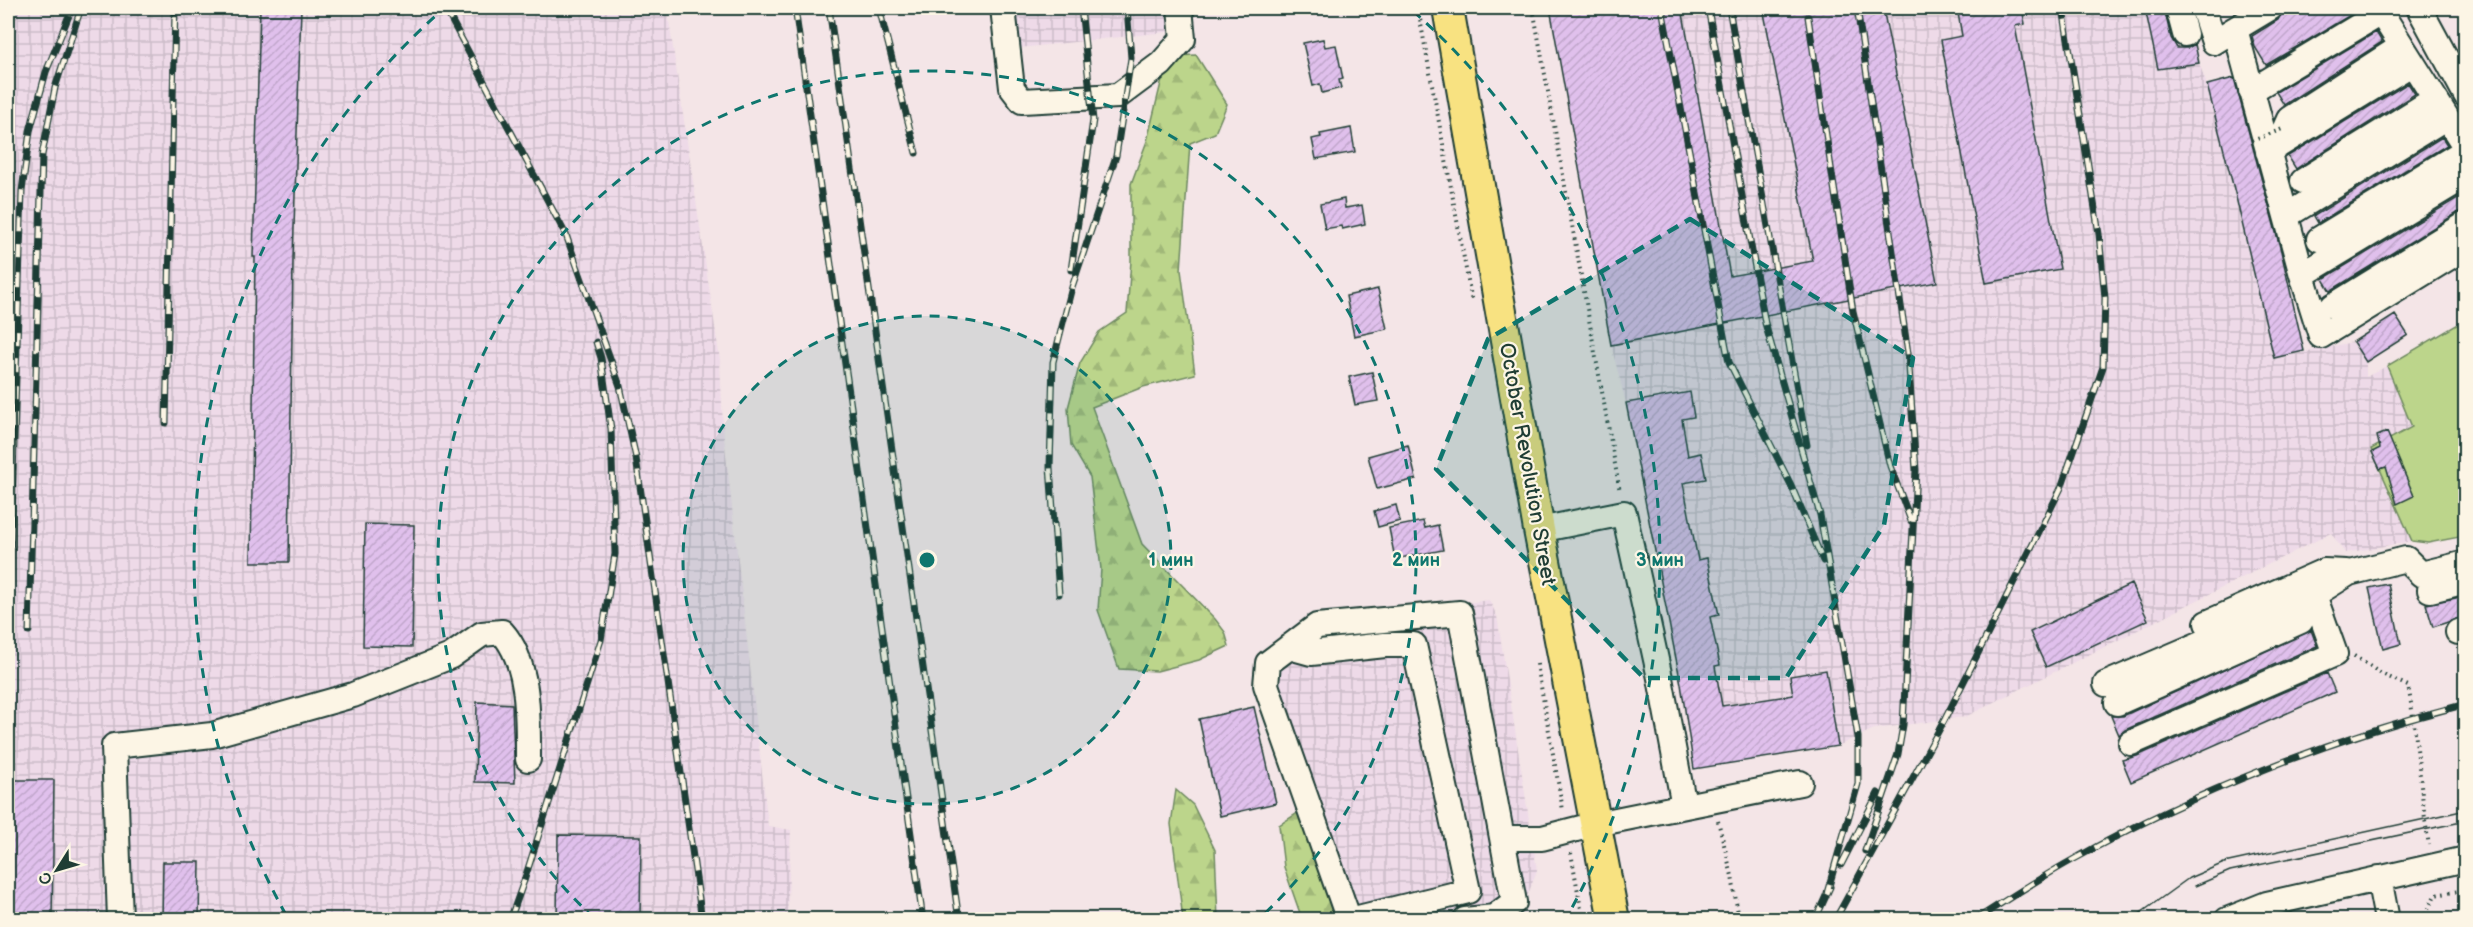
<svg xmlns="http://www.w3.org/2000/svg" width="2473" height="927" font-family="'Balsamiq Sans',sans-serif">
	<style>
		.industrial { fill: url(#industrial-grid) }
		.green { fill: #bcd58b; stroke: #6e8960; stroke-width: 1.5 }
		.forest { fill: url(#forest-firs); stroke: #6e8960; stroke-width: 1.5 }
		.building { fill: url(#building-hatch); stroke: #1f3d34; stroke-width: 1.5 }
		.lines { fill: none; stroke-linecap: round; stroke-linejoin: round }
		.minor-casing { stroke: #1f3d34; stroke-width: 28 }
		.major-casing { stroke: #1f3d34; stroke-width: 34 }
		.path { stroke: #1f3d34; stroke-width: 4; stroke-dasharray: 1.5 4.5; stroke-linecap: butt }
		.minor { stroke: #fcf5e5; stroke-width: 24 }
		.major { stroke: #f8e281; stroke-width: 30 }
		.tram { stroke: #1f3d34; stroke-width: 1.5 }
		.rail-casing { stroke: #1f3d34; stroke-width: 7 }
		.rail { stroke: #fcf5e5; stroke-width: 4.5; stroke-dasharray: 14; stroke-linecap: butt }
		.path-bridge { stroke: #1f3d34; stroke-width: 4; stroke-dasharray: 1.5 4.5; stroke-linecap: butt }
		.marked { fill: #0f766e; fill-opacity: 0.2; stroke: #0f766e; stroke-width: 4.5; stroke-dasharray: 12 8; stroke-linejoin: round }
		.ring { fill: none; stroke: #0f766e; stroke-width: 3; stroke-dasharray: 10 8 }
		.labels { text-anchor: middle; stroke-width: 4.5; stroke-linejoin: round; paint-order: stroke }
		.street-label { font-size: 21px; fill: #1f3d34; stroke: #fcf5e5 }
		.centre { fill: #0f766e; stroke: #fcf5e5; stroke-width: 3 }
		.ring-label { font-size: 18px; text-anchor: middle; font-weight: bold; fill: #0f766e; stroke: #fcf5e5; stroke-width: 4.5; stroke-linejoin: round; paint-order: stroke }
	</style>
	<defs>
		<pattern id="industrial-grid" width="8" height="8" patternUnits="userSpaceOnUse" patternTransform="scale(1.5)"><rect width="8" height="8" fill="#eedae8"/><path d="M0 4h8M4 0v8" fill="none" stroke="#ccbcc8"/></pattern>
		<pattern id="forest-firs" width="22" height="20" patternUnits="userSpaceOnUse" patternTransform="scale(1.5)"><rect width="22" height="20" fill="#bcd58b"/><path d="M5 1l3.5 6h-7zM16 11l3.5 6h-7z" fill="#a1b879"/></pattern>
		<pattern id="building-hatch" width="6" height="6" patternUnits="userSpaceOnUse" patternTransform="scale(1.5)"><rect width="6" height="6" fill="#e0c0ec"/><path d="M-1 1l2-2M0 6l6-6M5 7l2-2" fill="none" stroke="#c0a6cb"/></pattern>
	</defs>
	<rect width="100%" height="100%" fill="#f4e5e7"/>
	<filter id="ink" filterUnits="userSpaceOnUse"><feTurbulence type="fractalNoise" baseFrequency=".0167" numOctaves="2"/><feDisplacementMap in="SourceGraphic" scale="12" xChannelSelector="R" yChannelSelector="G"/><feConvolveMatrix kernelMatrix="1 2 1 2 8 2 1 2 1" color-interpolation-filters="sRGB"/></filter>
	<g filter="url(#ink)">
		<path class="industrial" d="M8,8H667L720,360L723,428L768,826L791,830L787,919H8Z
			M1013,8H1174L1176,18L1167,32L1019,48Z
			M1550,8H2145L2158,69L2199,63L2207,85L2235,193L2274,358L2353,342L2366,362V377L2387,366L2412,427L2371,449L2412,541L2345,553L2331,533L1965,717L1874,729L1838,746L1694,769L1678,674L1626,403L1611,345Z
			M1489,600L1497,616L1537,870L1519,919H1349L1339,902L1254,685L1293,626Z"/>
		<path class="green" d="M2465,320V536L2428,543L2412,541L2371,449L2412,427L2387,366Z"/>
		<path class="forest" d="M1196,55L1227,104L1215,133L1190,143L1181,270L1195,374L1143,387L1092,407L1142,544L1215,619L1225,632L1229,646L1199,660L1157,671L1119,669L1098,610L1101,569L1090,477L1071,445L1068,408L1080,363L1099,332L1127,313L1131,261V184L1147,141L1162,79L1174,56Z
			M1176,790L1193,805L1215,850L1218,919H1183L1171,824Z
			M1302,810L1349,919H1302L1284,867L1279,825Z"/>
		<path class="building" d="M260,8H301L293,258L289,562H251L255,257H253Z
			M1550,8H1682L1730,276L1813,261L1763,8H1883L1937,282L1611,345Z
			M1988,8H2022L2025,24L2015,26L2060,269L1986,283L1941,40L1962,36L1958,13Z
			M2145,8H2164L2171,38L2177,48H2188L2195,44L2199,63L2158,69Z
			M2284,8H2362L2266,65L2255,47L2252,36L2278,20Z
			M2376,32L2382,42L2284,105L2276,92Z
			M1323,39L1325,47L1336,45L1343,79L1339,80L1341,88L1322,93L1320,84L1313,86L1303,43Z
			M2234,78L2281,251L2304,351L2274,358L2235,193L2207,85Z
			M2408,83L2415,94L2296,169L2288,156Z
			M1351,128L1355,152L1316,159L1312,139L1321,137L1320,134Z
			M2442,137L2447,145L2318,223L2314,216Z
			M2466,193V210L2459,212L2330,291L2323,279Z
			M1344,199L1345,208L1362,205L1365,224L1342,229L1341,226L1325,229L1320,204Z
			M1378,289L1387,329L1354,336L1346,296Z
			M2395,315L2408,335L2366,362L2353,342Z
			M1372,372L1378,401L1355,405L1349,377Z
			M1690,392L1694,417L1682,419L1688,456L1701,453L1706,479L1683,483L1698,560L1707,558L1719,615L1710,617L1720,665L1715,666L1722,706L1793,695L1790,676L1826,670L1838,746L1694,769L1681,684L1626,403Z
			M2387,432L2414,496L2397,504L2386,467L2380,469L2372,452L2380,448L2377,436Z
			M1408,445L1416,479L1377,489L1368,456Z
			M1396,505L1400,521L1378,527L1374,511Z
			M1423,521L1425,528L1438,525L1443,550L1395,559L1389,528Z
			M365,524L414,525L412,647L363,646Z
			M2131,584L2148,620L2046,667L2030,632Z
			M2388,584L2401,644L2383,649L2369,588Z
			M2466,596V616L2433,627L2426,604Z
			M2311,630L2317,646L2125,730L2119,735L2111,716H2123Z
			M2327,673L2335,692L2131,782L2122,760L2137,756Z
			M477,702L512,704L515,783L475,782Z
			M1254,707L1276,803L1220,816L1199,719Z
			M8,780H54L52,920H8Z
			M558,835L641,836L640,920H557Z
			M163,862H200L199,920H162Z"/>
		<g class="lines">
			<g class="minor-casing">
				<path id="minor" d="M1003,8L1012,88L1022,101L1118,96L1161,64L1183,39L1180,8
					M2178,8L2185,34
					M2203,8L2214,42L2235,29
					M2270,8L2235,29L2302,275L2321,336L2466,247
					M2378,8L2466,148
					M2419,8L2466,95
					M2251,91L2372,18
					M2285,128L2289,119L2402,46
					M2268,152L2403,69
					M2303,181L2435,99
					M2286,216L2437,123
					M2319,239L2466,150
					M2302,275L2466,176
					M2333,306L2466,224
					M1539,530L1624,513L1660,678L1684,806
					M2430,590L2466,581
					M2458,632L2466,630
					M1289,647L1311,653L1385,645H1414L1468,891L1350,920
					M2218,648L2207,623L2324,571L2346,572
					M2106,684L2314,595L2349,573L2406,559L2421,574L2466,563
					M2117,703L2301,621
					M2131,743L2335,654L2314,595
					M1502,838H1542L1596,824L1800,783
					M2379,878L2387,920
					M120,920L114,746L212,735L353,695L451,656L482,634L502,632C530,663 528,719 528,759
					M1349,920L1266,685L1268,663L1317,626L1460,613L1514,902L1494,917L1465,920
					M2227,920L2267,904L2466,859"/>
			</g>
			<g class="major-casing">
				<path id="major" d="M1448,8L1539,530L1614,920"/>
			</g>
			<path class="path" d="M1418,8L1472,302
				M1533,8L1620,492
				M2354,656L2380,673L2408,686C2418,739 2420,792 2429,845
				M1537,664L1563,810
				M1718,821L1732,876L1739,920
				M1571,853L1583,920
				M2423,920L2435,895L2466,890"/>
			<use href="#minor" class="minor"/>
			<use href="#major" class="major"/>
			<path class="tram" d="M2195,886L2230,871L2466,821
				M2131,920L2189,878L2224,863L2466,810"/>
			<g class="rail-casing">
				<path id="rail" d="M445,8L566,235L620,386L636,458L702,920
					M795,8L923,920
					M829,8L959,920
					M879,8L916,153
					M1662,8L1729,362L1791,485L1823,561
					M1708,8L1765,323L1820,515L1858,737V784L1827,893
					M1729,8L1807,445
					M1857,8L1908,353L1916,470L1903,725L1898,754L1865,851
					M1808,17L1853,311L1890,466L1911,521
					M1071,270L1093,120L1081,8
					M166,423L175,8
					M1059,594L1050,467L1053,362L1072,287L1116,156L1131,58L1127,8
					M8,624L22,191L30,131L46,72L72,8
					M29,631L42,155L55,88L81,8
					M1841,865L1878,793
					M510,920L525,878L601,640L615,554L611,429L601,358L596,342
					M1815,920L1830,887
					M1835,920L1945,719L2061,488L2103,367L2105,298L2099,234L2063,8
					M1975,920C2008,899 2041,877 2076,858C2194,792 2335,737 2466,704"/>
			</g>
			<use href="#rail" class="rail"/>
			<path class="path-bridge" d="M2252,141L2285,128"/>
		</g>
	</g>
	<path class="marked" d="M1690,219L1913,358L1884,525L1786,678H1644L1436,469L1488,339Z"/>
	<circle cx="927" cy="560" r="244" fill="#0f766e" fill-opacity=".12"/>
	<g class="ring">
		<circle cx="927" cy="560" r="244"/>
		<path d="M594 918A489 489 0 1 1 1260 918"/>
		<path d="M286 915A733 733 0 0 1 441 11M1413 11A733 733 0 0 1 1568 915"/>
	</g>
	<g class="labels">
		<g class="street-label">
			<text transform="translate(1528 464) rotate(80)" y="7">October Revolution Street</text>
		</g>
	</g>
	<circle cx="927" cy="560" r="9" class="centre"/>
	<g class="ring-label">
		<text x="1171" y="566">1 мин</text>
		<text x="1416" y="566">2 мин</text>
		<text x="1660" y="566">3 мин</text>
	</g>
	<rect width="2473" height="927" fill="none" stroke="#fcf5e5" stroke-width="30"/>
	<rect x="15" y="15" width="2443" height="897" fill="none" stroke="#1f3d34" stroke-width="2" filter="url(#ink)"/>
	<g transform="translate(57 870) rotate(233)" stroke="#fcf5e5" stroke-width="4.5" paint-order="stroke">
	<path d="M0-4.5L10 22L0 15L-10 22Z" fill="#1f3d34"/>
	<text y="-9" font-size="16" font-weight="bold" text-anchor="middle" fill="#1f3d34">С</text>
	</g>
</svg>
